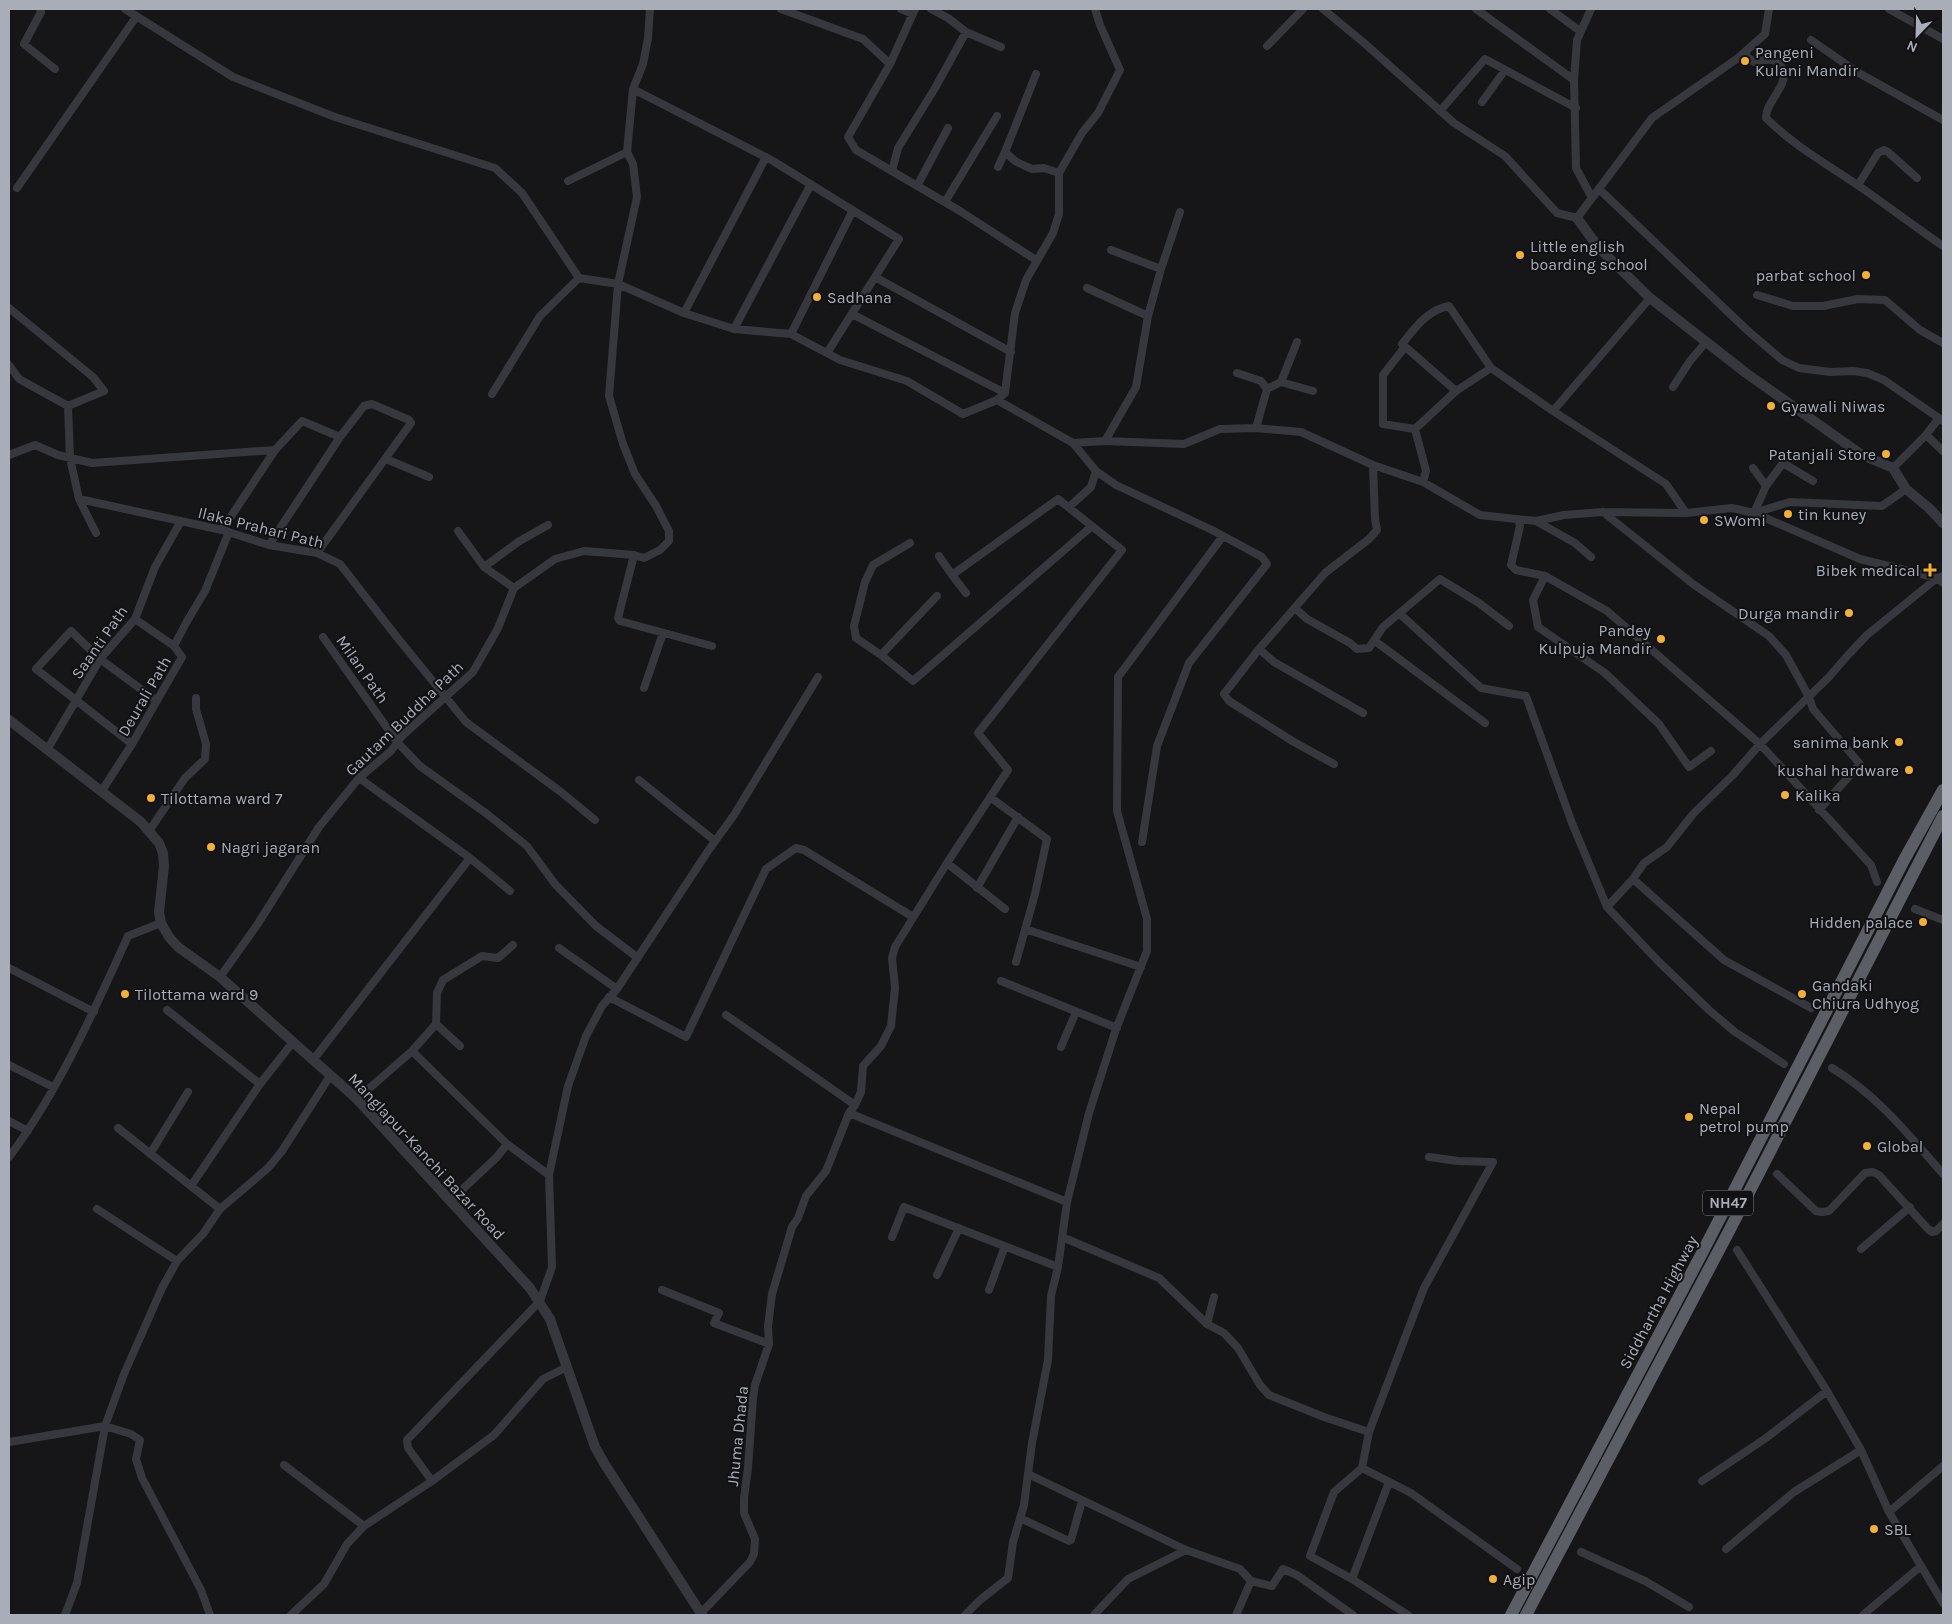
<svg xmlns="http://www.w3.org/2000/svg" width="1952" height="1624" font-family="Karla,sans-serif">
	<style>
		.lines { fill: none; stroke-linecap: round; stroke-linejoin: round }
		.minor { stroke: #37383d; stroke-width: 8 }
		.tertiary { stroke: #37383d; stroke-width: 10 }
		.trunk { stroke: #5b5e65; stroke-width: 12 }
		.poi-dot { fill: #f2b134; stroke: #111113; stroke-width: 2 }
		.labels { text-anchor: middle; stroke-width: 4; stroke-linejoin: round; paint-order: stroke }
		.shield { fill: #111113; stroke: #7b7e86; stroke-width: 1 }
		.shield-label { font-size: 15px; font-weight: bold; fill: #a8adb8 }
		.poi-label { font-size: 16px; fill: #a8adb8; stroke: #111113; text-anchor: start }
		.street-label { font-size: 16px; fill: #a8adb8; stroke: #111113 }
	</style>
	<rect width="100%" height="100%" fill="#161618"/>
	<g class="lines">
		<path class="minor" d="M40,9L41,12L24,44L55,69
			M125,9L233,77L335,117L495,168L522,193L579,278L618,284L609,396L623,444L635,474L656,506L669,531V541L660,550L644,558L634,555L584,551L555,559L514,588L498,628L473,672L402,736L391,751L359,778L319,827L257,925L220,977
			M650,9L648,38L643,64L633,89L627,152L633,164L637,197L618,284L684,313L734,329L791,334L840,360L907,381L963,414L997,400L1073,443L1096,471L1116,485L1212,530L1262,557L1267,564L1189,663L1157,746L1142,842
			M781,9L863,39L890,64
			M901,9L913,14
			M915,9L890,64L848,137L856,150L960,211L1036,260
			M931,9L948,18L966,32
			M1323,9L1363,42L1454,123L1505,156L1557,213L1577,218L1652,118L1738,58L1765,34L1769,9
			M1476,9L1574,80
			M1550,9L1580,31
			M1591,9L1577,40L1574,80L1576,168L1592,198
			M1889,9L1943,39
			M1811,40L1857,72L1943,120
			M1267,46L1303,9
			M1745,52L1747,57L1754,62C1764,60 1773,57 1780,65C1794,83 1765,100 1766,118C1793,145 1825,163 1856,184C1885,204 1914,226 1943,246
			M633,89L773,161L899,239L827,353
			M1482,102L1505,70
			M1440,111L1485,59L1576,108
			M1005,152L1036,74
			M998,167L1005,152L1015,161L1025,166L1032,169L1044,168L1059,173
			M892,171L898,148L935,88L966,32L1001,47
			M568,181L627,152
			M1858,185L1878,153L1884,150L1888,152L1917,178
			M917,186L948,128
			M17,188L136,17
			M1599,189L1747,330L1782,360L1799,368L1830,372L1853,371L1867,373L1884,380L1943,421
			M945,202L997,116
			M1111,250L1161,269
			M875,277L1011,352
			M1087,288L1148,316
			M1757,295L1793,306H1823L1858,299L1885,300L1920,330L1943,343
			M1650,298L1553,411L1666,484L1686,513
			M9,308L93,377L104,391L68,406L70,458L79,499L222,530L269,545L317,553L340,564L396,636L466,722L561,792L595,820
			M684,313L766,157
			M852,314L1005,393
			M734,329L811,184
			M791,334L853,210
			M1404,348L1383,375V424L1415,429
			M9,365L19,379L68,406
			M1237,373L1261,381L1267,389
			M1281,382L1313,391
			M1673,387L1690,361L1706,342
			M1456,391L1402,344C1415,328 1427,310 1449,306L1491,368
			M492,394L540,316L579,278
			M997,400L1005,393L1015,313L1026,280L1053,233L1059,214V173L1082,133L1098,113L1120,70L1100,25L1095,9
			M1256,428L1267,389L1281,382L1297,342
			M1926,435L1943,451
			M1105,441L1136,387L1148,316L1161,269L1180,212
			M1073,443L1105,441L1184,444L1220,429L1256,428L1301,432L1373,465L1423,482L1480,515L1536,521L1564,515L1603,512L1686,513L1732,508L1754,513L1790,502L1882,506L1906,489
			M9,455L35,445L58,455L92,463L275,450
			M386,459L429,477
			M1753,468L1766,486
			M1893,468L1926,435L1939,418
			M1813,481L1783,463L1766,486L1754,513L1860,559L1937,578L1943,583
			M1423,482L1426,471L1415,429L1456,391L1491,368L1553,411
			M79,499L96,533
			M1069,507L1091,487L1096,471
			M1603,512L1693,584L1769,636L1786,655L1809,697L1813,709L1860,764L1819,810
			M1518,519L1520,526L1511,565L1516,570L1545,576L1607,611L1760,744L1871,865L1877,882
			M1536,521L1575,543L1591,557
			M222,530L275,450L302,421L340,437
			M458,531L484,567L514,588
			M269,545L340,437L364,406L372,404L409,420L411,423L317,553
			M634,555L618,618L620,621L712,646
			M484,567L518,542L548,525
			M952,575L966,593
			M1545,576L1533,600L1538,627L1605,673L1659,724L1689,767L1711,751
			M937,596L881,655L913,681L1092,526
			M1295,608L1307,619L1350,643L1357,649L1369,648L1383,627L1440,579L1479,603L1509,626
			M1400,614L1481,688L1526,696L1572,823L1607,907L1658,961L1709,1010L1735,1032L1784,1064
			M135,619L174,646
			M323,637L397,742L420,766L487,814L527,846L555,884L596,926L638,958
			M1375,641L1485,723
			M1259,649L1274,662L1363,713
			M881,655L856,638L854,626L865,582L873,565L910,543
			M644,688L663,633
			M132,744L36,669L71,631L100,659L157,701
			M47,750L100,659L135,619L155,567L181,521
			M1334,764L1294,742L1229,701L1224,694L1259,649L1325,573L1369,539L1377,530L1375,519L1373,465
			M359,778L470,858L510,891
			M639,780L715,841
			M101,792L132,744L182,657L174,646L186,623L205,591L229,532
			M990,797L1047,839L1035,894L1016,962
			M149,831L185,778L205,759L206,744L196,709V698
			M947,863L1005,909
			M1633,879L1724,960L1811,1008
			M977,888L1018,817
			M1607,907L1633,879L1644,863L1667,847L1693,814L1733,775L1760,744L1828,678L1848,655L1867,635L1937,578L1943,576
			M1915,909L1943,920
			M1025,929L1141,967
			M559,948L617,989
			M9,968L94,1012
			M1001,981L1117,1028
			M609,997L686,1037L766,869L796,848L804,850L913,917
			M167,1010L260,1084
			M726,1015L855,1105
			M436,1024L460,1046
			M1061,1047L1076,1012
			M412,1051L507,1144
			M313,1060L470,858
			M9,1065L53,1087
			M1832,1068C1877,1095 1909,1135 1943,1174
			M357,1099L412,1051L436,1024L437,993L443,980L482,956L498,958L513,945
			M849,1113L1067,1202
			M9,1121L28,1131
			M118,1128L220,1209
			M150,1154L188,1092
			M9,1157C58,1092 94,1011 128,936L161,923
			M1429,1157L1458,1161L1493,1162L1424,1288L1369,1432L1362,1468L1411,1493L1517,1569
			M1777,1174L1816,1211L1822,1212L1829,1211L1865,1173L1873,1172L1879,1175L1928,1229L1932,1232L1936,1231L1943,1224
			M191,1186L260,1084L293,1042
			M450,1201L497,1157L507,1144L549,1175
			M97,1209L177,1261
			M892,1237L904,1207L1058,1267
			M1062,1237L1159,1278L1207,1324L1224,1333L1238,1348L1260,1385L1269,1395L1324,1417L1369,1432
			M1861,1249L1910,1207
			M1737,1250L1827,1391L1861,1450L1889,1512L1943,1603
			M937,1275L959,1228
			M662,1290L719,1313L714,1323L769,1344
			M989,1290L1005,1246
			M1207,1324L1214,1297
			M9,1442L105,1426L131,1434L140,1440L136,1459L142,1478L201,1590L210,1615
			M284,1465L364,1526
			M1362,1468L1334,1492L1310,1556L1352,1579L1408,1615
			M1028,1474L1186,1550L1240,1569L1251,1581L1272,1586L1283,1569L1297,1575L1353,1615
			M432,1481L408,1448L407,1440L540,1301L552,1267L549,1175L568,1086L586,1036L602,1006L617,989L708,851L734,815L818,677
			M1702,1481L1766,1438L1827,1391
			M1889,1512L1943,1466
			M1020,1518L1069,1541L1071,1540L1082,1501
			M1726,1549L1794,1492L1861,1450
			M1581,1552L1645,1581L1689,1607
			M1352,1579L1389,1482
			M701,1613L750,1562L754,1554L755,1539L744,1513V1498L748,1468L753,1398L755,1385L769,1344L768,1326L772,1294L792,1227L798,1218L806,1196L826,1171L849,1113L855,1105L861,1092L863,1066L881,1046L891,1026L895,988L892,958L895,947L947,863L1008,770L978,733L1122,550L1058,499L952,575L939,556
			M65,1615L77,1583L105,1426L124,1374L162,1288L177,1261L203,1234L220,1209L268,1168L282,1151L330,1076
			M291,1615L324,1584L347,1544L364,1526L432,1481L494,1435L543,1379L567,1367
			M965,1615L980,1600L1008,1578L1013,1542L1024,1505L1032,1443L1048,1360L1051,1296L1058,1267L1067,1202L1089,1113L1116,1029L1147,951V919L1117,811L1118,677L1223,536
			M1094,1615L1128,1579L1186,1550
			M1236,1615L1251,1581
			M1863,1615L1921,1566"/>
		<path class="tertiary" d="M1577,218L1598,247L1650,298L1746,373L1862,455L1893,468L1906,489L1929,508L1943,523
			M9,720L141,822L159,843L163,853L164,866L159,912L161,923L169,937L178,947L220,977L357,1099L530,1288L550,1319L595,1447L604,1463L702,1615"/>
		<path class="trunk" d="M1511,1615L1702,1253L1904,860L1943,790
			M1526,1615L1728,1233L1943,816"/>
	</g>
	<g class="poi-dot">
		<circle cx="1745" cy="61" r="5"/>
		<circle cx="1520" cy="255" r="5"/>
		<circle cx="1866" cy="275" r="5"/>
		<circle cx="817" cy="297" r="5"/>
		<circle cx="1771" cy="406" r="5"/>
		<circle cx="1886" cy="454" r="5"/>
		<circle cx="1788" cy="514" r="5"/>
		<circle cx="1704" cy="520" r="5"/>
		<path d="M1927.5 562.5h5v5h5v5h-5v5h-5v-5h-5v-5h5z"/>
		<circle cx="1849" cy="613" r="5"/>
		<circle cx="1661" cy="639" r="5"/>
		<circle cx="1899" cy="742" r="5"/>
		<circle cx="1909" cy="770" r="5"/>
		<circle cx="1785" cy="795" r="5"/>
		<circle cx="151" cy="798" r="5"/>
		<circle cx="211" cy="847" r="5"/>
		<circle cx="1923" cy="922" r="5"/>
		<circle cx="125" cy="994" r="5"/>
		<circle cx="1802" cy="994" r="5"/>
		<circle cx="1689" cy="1117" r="5"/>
		<circle cx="1867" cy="1146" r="5"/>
		<circle cx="1874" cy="1529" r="5"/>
		<circle cx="1493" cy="1579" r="5"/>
	</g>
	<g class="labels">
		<rect class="shield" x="1703" y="1190.5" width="50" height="25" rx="4"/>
		<g class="shield-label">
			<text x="1728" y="1208">NH47</text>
		</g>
		<g class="poi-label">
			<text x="1755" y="58">Pangeni<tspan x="1755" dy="18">Kulani Mandir</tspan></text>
			<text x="1530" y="252">Little english<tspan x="1530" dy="18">boarding school</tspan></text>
			<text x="1856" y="281" text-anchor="end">parbat school</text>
			<text x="827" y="303">Sadhana</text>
			<text x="1781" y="412">Gyawali Niwas</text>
			<text x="1876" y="460" text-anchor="end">Patanjali Store</text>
			<text x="1798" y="520">tin kuney</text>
			<text x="1714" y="526">SWomi</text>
			<text x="1920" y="576" text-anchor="end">Bibek medical</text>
			<text x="1839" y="619" text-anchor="end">Durga mandir</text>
			<text x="1651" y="636" text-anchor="end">Pandey<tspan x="1651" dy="18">Kulpuja Mandir</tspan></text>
			<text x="1889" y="748" text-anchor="end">sanima bank</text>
			<text x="1899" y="776" text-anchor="end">kushal hardware</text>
			<text x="1795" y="801">Kalika</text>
			<text x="161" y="804">Tilottama ward 7</text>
			<text x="221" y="853">Nagri jagaran</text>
			<text x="1913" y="928" text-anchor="end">Hidden palace</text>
			<text x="1812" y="991">Gandaki<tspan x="1812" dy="18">Chiura Udhyog</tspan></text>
			<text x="135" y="1000">Tilottama ward 9</text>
			<text x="1699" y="1114">Nepal<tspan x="1699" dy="18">petrol pump</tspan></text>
			<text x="1877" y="1152">Global</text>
			<text x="1884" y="1535">SBL</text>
			<text x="1503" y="1585">Agip</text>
		</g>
		<g class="street-label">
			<text transform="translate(261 527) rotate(14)" y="6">Ilaka Prahari Path</text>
			<text transform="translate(99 642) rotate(-55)" y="6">Saanti Path</text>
			<text transform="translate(363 669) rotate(55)" y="6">Milan Path</text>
			<text transform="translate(144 696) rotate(-60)" y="6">Deurali Path</text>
			<text transform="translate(404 718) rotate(-44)" y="6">Gautam Buddha Path</text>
			<text transform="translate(427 1156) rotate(47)" y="6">Manglapur-Kanchi Bazar Road</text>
			<text transform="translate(1658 1302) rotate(-62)" y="6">Siddhartha Highway</text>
			<text transform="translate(737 1436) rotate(-84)" y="6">Jhuma Dhada</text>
		</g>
	</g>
	<rect width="1952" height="1624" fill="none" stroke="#a8adb8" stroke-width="20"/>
	<g transform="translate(1917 35) rotate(203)" stroke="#111113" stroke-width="4" paint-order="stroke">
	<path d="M0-4L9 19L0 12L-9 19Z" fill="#a8adb8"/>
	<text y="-8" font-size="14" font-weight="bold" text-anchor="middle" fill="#a8adb8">N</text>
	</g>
</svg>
